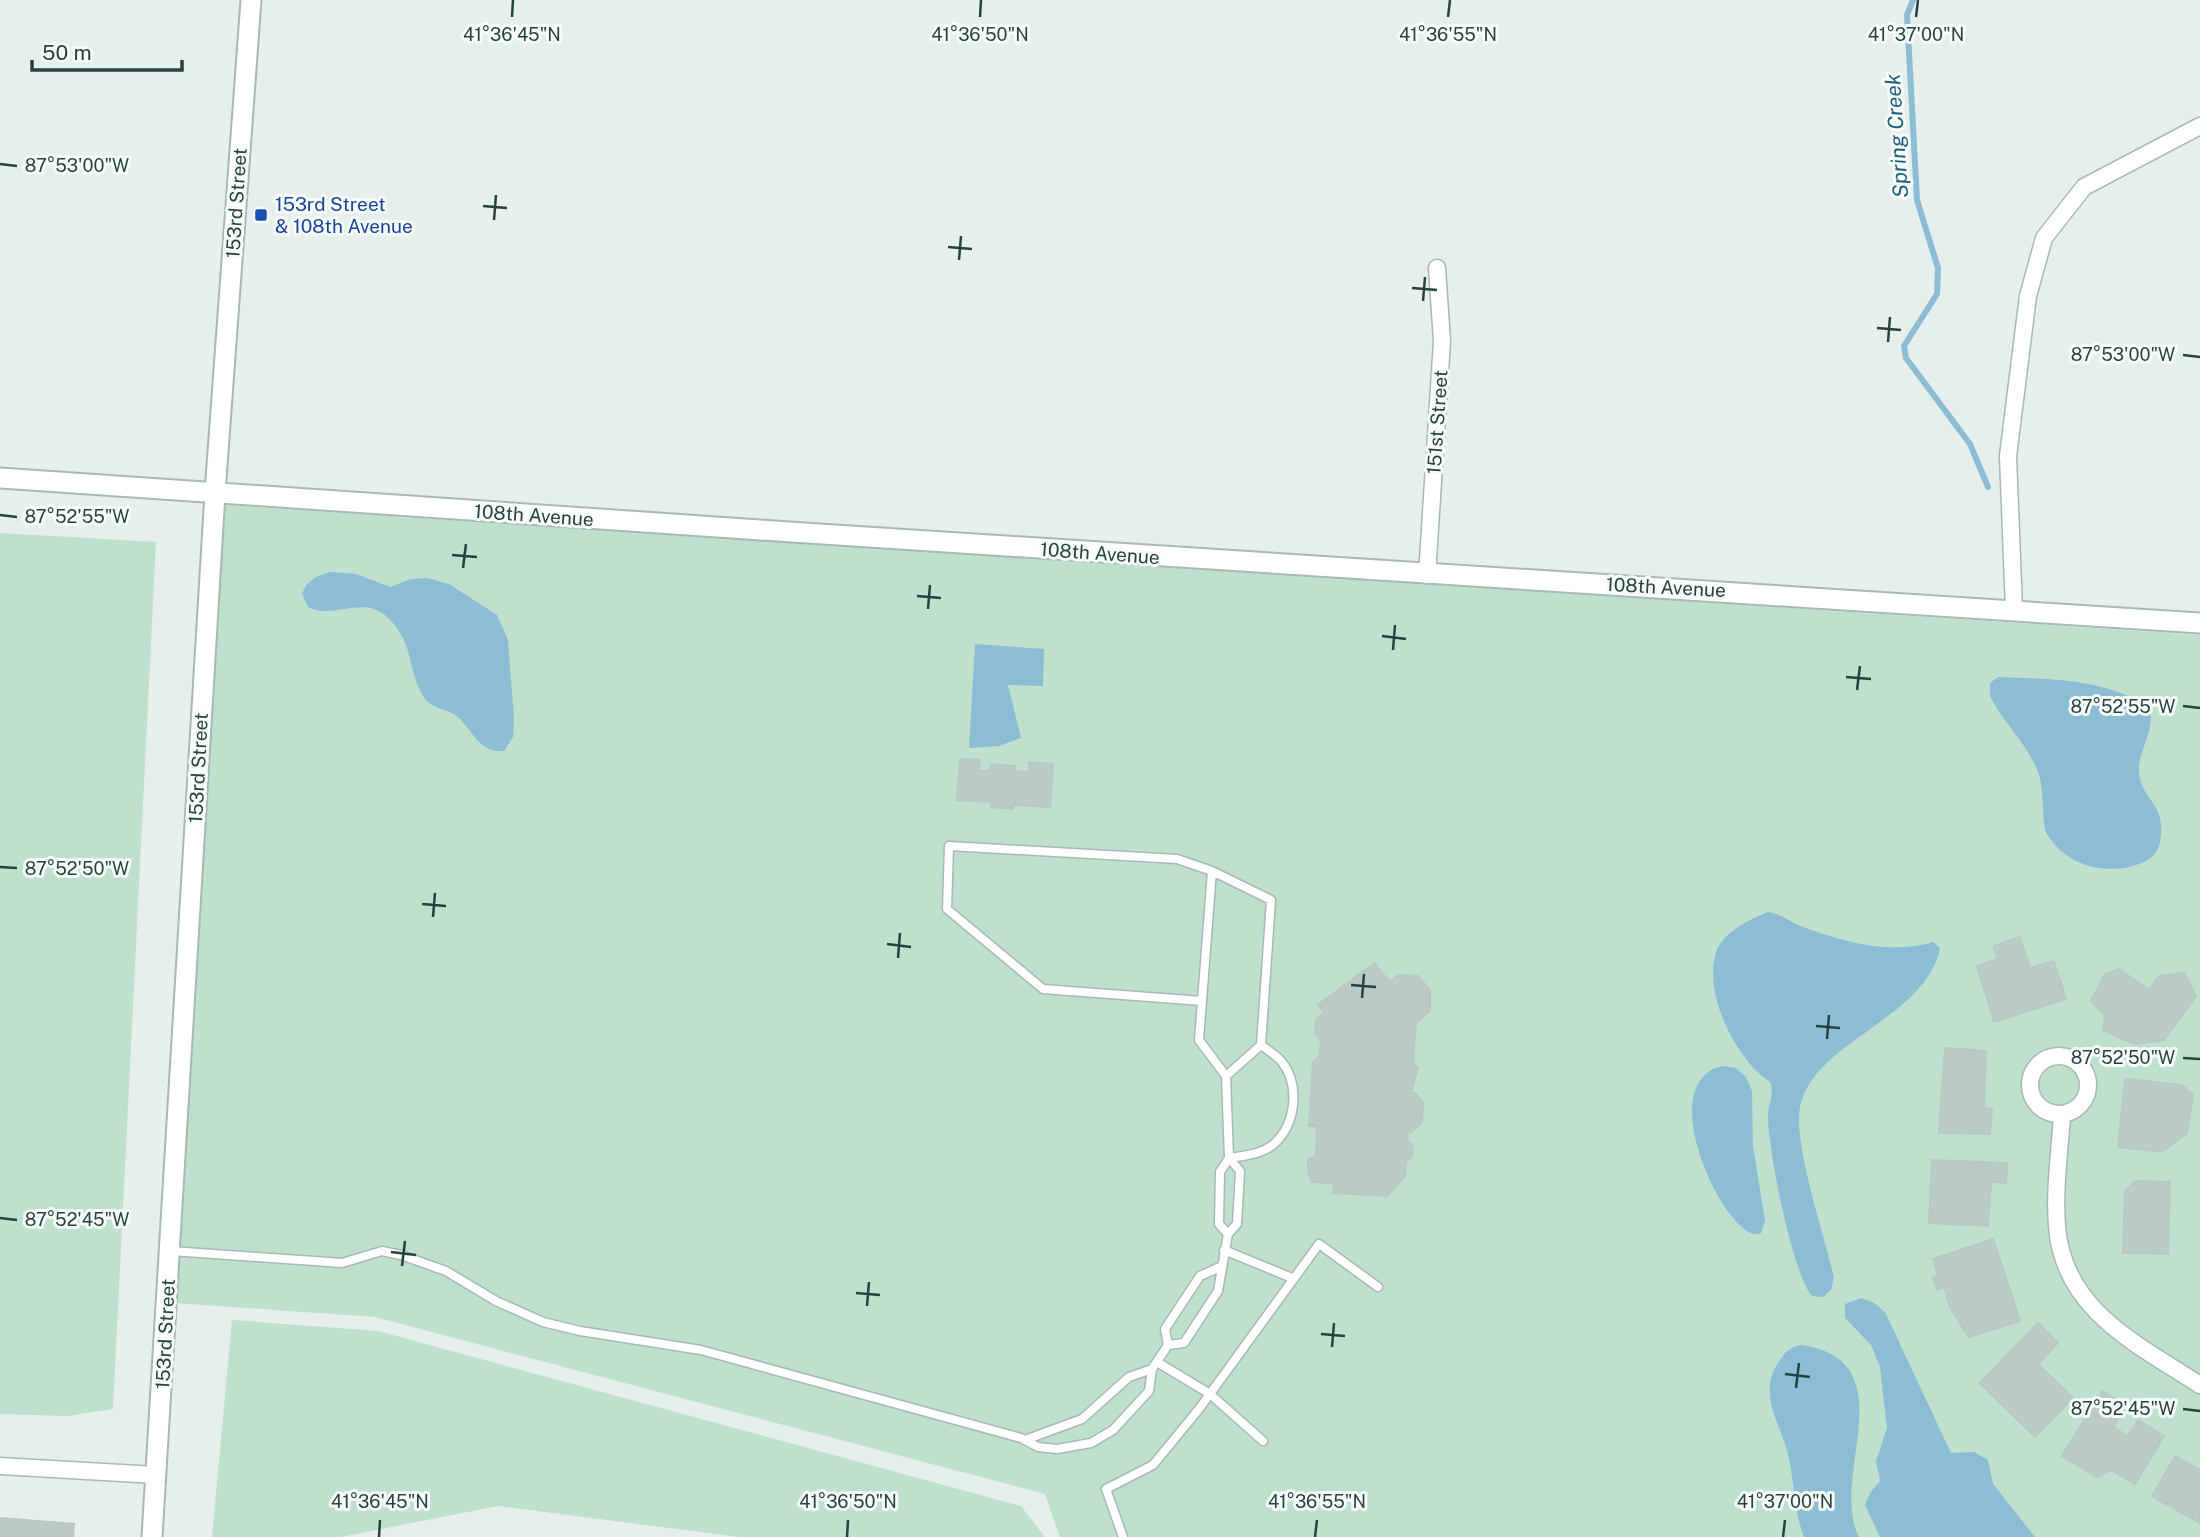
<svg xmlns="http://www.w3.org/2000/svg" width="2200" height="1537" font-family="'Public Sans',sans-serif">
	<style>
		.green { fill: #bee0cd }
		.water { fill: #8dbdd4 }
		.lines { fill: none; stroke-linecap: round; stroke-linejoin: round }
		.stream { stroke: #8dbdd4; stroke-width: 6 }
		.building { fill: #bbcac6; stroke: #b8c9c5; stroke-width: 2 }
		.service-casing { stroke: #a8b8b5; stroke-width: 11 }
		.minor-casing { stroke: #a8b8b5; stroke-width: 19 }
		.tertiary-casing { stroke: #a8b8b5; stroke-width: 23 }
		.service { stroke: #fff; stroke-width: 8 }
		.minor { stroke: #fff; stroke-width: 16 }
		.tertiary { stroke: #fff; stroke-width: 19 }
		.ticks { fill: none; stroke: #24423f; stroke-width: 2.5 }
		.transit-dot { fill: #1a4fb4; stroke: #f7fbf9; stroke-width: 2.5 }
		.labels { text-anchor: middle; stroke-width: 6; stroke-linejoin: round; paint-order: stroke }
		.street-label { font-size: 19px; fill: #24423f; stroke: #f7fbf9 }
		.transit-label { font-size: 19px; fill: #164399; stroke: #f7fbf9; text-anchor: start }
		.water-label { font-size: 21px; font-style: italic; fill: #1b5e80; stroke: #f7fbf9 }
		.ticks-label { font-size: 18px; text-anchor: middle; fill: #24423f; stroke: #f7fbf9; stroke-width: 6; stroke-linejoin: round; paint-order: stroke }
	</style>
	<rect width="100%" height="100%" fill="#e6efec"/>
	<path class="green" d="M224,505L2200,635V1537H1060L1045,1494L375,1317L176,1303Z
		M0,533L156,542L113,1409L67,1416L0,1414Z
		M232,1320L378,1331L1021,1506L1045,1537H739L498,1506L341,1537H212Z"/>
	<path class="water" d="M331,572L356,574L390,587L411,579L427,578L449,584L497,615L508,640L514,718L513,737L504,751C480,753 473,732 459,718C449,708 431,710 423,696C407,670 415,641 385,615C361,596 333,620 308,607L302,594C307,580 317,575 331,572Z
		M975,644L1044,649L1043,686L1008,685L1021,738L999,746L969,748Z
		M1998,677C2048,679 2105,678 2148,707C2158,728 2136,753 2139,774C2143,802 2167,803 2160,842C2158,853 2149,861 2139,864C2106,876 2066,866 2047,834C2041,825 2045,789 2038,772C2027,743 2003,723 1990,696V683Z
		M1768,912C1782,914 1790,922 1803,927C1843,942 1891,955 1933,942L1940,948C1925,1022 1804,1043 1799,1115C1797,1154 1824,1236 1834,1277L1831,1290L1823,1297L1812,1296C1792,1273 1769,1152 1768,1119C1767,1105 1775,1096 1770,1082C1736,1060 1701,990 1717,950C1724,932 1750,919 1768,912Z
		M1722,1066L1736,1068L1746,1077L1752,1091L1753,1146L1765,1221L1761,1233C1731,1249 1648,1084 1722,1066Z
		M1861,1298L1874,1303L1885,1312L1951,1453L1974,1452L1988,1460L1993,1484L2035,1537H1880L1865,1505L1870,1493L1880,1481L1876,1461L1887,1428L1880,1367L1871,1345L1845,1318V1304Z
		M1803,1345C1908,1363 1828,1477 1859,1537H1804C1793,1509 1795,1480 1787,1451C1779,1421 1758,1393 1778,1363C1785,1352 1790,1346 1803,1345Z"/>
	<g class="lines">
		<path class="stream" d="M1913,0L1907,15L1917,200L1938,268L1937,294L1904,346L1906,358L1970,444L1988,487"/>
	</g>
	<path class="building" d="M960,759L980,760L979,770L990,771L991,764L1015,766L1014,771L1029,772V762L1053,764L1050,807L1013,805V809L991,807V802L957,800Z
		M2020,937L2030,968L2054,961L2066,999L1994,1022L1977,966L1998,959L1993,946Z
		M1374,963L1390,982L1398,975L1418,976L1430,990V1011L1416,1023L1413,1062L1418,1068L1411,1092L1415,1093L1423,1102L1422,1123L1412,1132H1408L1407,1140L1413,1146L1412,1157L1406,1162L1405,1176L1387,1196L1333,1193L1334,1183L1312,1182L1308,1172V1160L1316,1155L1317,1126H1309L1313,1062L1319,1057L1321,1041L1315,1034L1316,1020L1324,1012L1318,1005Z
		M2119,969L2149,990L2159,976L2184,973L2196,996L2164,1040L2134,1044L2103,1030L2105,1015L2091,1001L2105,974Z
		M1945,1048L1986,1051L1984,1108L1992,1109L1990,1134L1939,1133Z
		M2125,1079L2182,1085L2193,1095L2187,1133L2162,1152L2118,1147Z
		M1932,1160L2007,1163L2006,1183L1991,1182L1988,1226L1929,1223Z
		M2136,1181L2170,1182L2168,1254L2123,1253L2125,1191Z
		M1993,1239L2020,1321L1969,1337L1950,1307L1944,1287L1937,1290L1933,1277L1938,1275L1933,1259Z
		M2038,1323L2058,1343L2038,1364L2073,1398L2035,1437L1980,1383Z
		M2102,1391L2126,1405L2113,1427L2128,1436L2138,1420L2164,1436L2135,1484L2111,1470L2097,1477L2062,1456Z
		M2175,1456L2200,1470V1523L2152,1496Z
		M0,1518L74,1524L73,1537H0Z"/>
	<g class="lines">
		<g class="service-casing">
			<path id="service" d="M1212,871L1271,900L1261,1045L1226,1076
				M1202,1001L1043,989L947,909L949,846L1177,859L1212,871L1199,1040L1226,1076L1229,1158L1220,1172L1219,1224L1228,1234
				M1229,1158C1244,1156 1264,1154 1275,1143C1296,1123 1300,1085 1282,1062C1277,1056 1268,1050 1261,1045
				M1224,1250L1292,1278
				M171,1251L342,1263L382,1251L401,1255L446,1271L496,1301L543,1322L580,1331L701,1350L1021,1438L1038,1447L1057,1449L1091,1443L1113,1430L1149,1391L1152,1369L1168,1345L1165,1329L1200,1276L1220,1267
				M1168,1345L1184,1343L1218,1291L1228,1234L1237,1224L1240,1171L1229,1158
				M1157,1362L1210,1394L1263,1441
				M1025,1440L1082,1419L1129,1377L1152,1369
				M1123,1537L1106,1489L1153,1465L1199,1409L1319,1244L1378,1287"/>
		</g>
		<g class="minor-casing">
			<path id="minor" d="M1427,575L1442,341L1437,268
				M2014,610L2008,456L2028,296L2044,238L2084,187L2200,126
				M2030 1085a29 29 0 1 1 58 0a29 29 0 1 1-58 0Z
				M2062,1114C2060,1150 2054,1189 2057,1226C2063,1310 2137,1344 2200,1385
				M0,1466L156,1475"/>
		</g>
		<g class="tertiary-casing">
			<path id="tertiary" d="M0,478C733,531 1467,574 2200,623
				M152,1537L215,493L251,0"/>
		</g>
		<use href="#service" class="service"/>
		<use href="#minor" class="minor"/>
		<use href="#tertiary" class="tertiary"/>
	</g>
	<path class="ticks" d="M512,17L513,0M980,17L981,0M1448,17L1450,0M1916,17L1918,0M0,164L17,166M483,206L507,208M494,220L496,195M948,247L972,249M959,260L961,236M1412,288L1437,290M1423,301L1425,277M1877,328L1901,330M1888,342L1890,317M2183,355L2200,357M0,515L17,517M452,555L477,557M463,568L466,544M917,596L941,598M928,609L930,585M1382,636L1406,639M1393,650L1395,625M1846,677L1871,679M1857,690L1860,666M2183,706L2200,708M0,867L17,868M422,904L446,906M433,917L435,893M887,944L911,947M898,958L900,933M1351,985L1376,987M1362,998L1364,974M1816,1026L1840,1028M1827,1039L1829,1015M2183,1058L2200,1059M0,1218L17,1220M391,1252L416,1255M402,1266L405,1241M856,1293L880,1295M867,1306L869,1282M1321,1334L1345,1336M1332,1347L1334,1323M1785,1374L1810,1377M1796,1388L1799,1363M2183,1409L2200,1411M379,1537L380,1520M847,1537L848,1520M1315,1537L1317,1520M1783,1537L1785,1520"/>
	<rect class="transit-dot" x="254" y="208" width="14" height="14" rx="3.5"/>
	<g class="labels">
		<g class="street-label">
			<text transform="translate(236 203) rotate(-86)" y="7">153rd Street</text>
			<text transform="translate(1437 422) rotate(-86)" y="7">151st Street</text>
			<text transform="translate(534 515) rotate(4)" y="7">108th Avenue</text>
			<text transform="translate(1100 553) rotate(4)" y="7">108th Avenue</text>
			<text transform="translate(1666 587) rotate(3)" y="7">108th Avenue</text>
			<text transform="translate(198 768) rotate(-87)" y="7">153rd Street</text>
			<text transform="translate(165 1334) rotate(-87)" y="7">153rd Street</text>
		</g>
		<g class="transit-label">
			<text x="275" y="211">153rd Street<tspan x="275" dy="22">&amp; 108th Avenue</tspan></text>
		</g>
		<g class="water-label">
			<text transform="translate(1897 136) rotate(-94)" y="7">Spring Creek</text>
		</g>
	</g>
	<g class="ticks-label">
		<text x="512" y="41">41°36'45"N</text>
		<text x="980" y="41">41°36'50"N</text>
		<text x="1448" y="41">41°36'55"N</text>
		<text x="1916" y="41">41°37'00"N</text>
		<text x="77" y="172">87°53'00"W</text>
		<text x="2123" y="361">87°53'00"W</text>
		<text x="77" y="523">87°52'55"W</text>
		<text x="2123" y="713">87°52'55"W</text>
		<text x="77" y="875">87°52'50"W</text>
		<text x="2123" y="1064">87°52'50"W</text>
		<text x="77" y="1226">87°52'45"W</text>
		<text x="2123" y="1415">87°52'45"W</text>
		<text x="380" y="1508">41°36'45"N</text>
		<text x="848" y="1508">41°36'50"N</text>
		<text x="1317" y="1508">41°36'55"N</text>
		<text x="1785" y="1508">41°37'00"N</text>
	</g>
	<path d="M32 60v10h150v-10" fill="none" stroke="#24423f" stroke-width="3.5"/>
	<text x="42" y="60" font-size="21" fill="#24423f" stroke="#f7fbf9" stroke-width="5" paint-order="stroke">50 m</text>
</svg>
